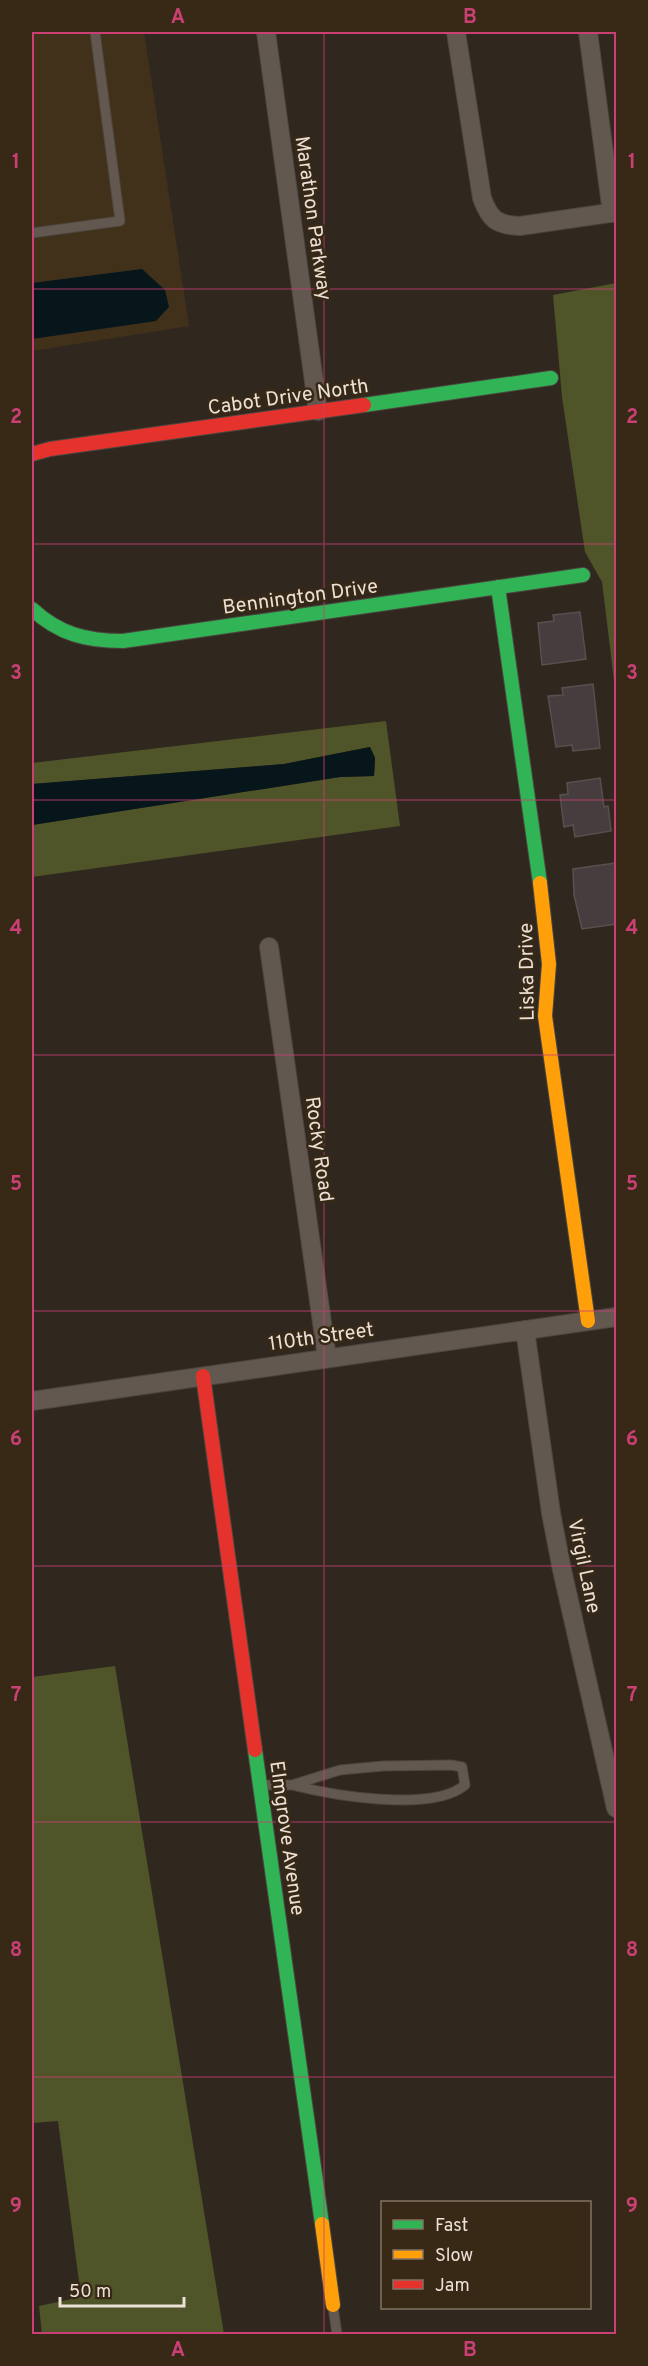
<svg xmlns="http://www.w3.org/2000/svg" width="648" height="2366" font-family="Overpass,sans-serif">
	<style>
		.built { fill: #42311a }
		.forest { fill: #4f5429 }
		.water { fill: #07161b }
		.building { fill: #483d3e; stroke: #58504e; stroke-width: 1.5 }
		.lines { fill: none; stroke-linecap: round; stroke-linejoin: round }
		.lane-casing { stroke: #4c463e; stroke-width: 11 }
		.street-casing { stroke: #4c463e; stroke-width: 20 }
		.fast-casing { stroke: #4c463e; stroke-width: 16 }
		.slow-casing { stroke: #4c463e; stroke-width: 16 }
		.jam-casing { stroke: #4c463e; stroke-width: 16 }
		.lane { stroke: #63584f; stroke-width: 9 }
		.street { stroke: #63584f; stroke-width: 18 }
		.fast { stroke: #30b455; stroke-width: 14 }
		.slow { stroke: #ff9f0a; stroke-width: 14 }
		.jam { stroke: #e5322d; stroke-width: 14 }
		.grid { fill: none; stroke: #ca4074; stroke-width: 1.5; stroke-opacity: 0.55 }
		.labels { text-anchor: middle; stroke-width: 5; stroke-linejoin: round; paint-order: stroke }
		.street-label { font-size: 20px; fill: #ebe1d6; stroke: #382917 }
		.neatline { fill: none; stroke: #ca4074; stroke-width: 2 }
		.grid-label { font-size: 20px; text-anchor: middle; font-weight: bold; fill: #ca4074 }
	</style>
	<rect width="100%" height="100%" fill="#30281f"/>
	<path class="built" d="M32,32H144L189,326L32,351Z"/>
	<path class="forest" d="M616,283V697L602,582L585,552L562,397L553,295Z
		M386,721L400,826L32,877V825L340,777L374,776L375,758L370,747L284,764L32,784V763Z
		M115,1666L224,2334H42L39,2306L81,2297L58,2121L32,2123V1677Z"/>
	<path class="water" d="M142,269L165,290L169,307L156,321L32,339V283Z
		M370,747L375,758L374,776L340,777L32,825V784L284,764Z"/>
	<path class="building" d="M580,612L586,659L542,665L538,623L554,621L553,615Z
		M593,684L600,748L573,751L572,745L556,747L548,696L563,695L562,688Z
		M600,778L604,807L608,806L611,831L575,837L573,825L564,827L560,795L568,794L567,783Z
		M615,863L616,924L582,929L574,895L573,869Z"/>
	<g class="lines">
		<g class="lane-casing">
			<path id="lane" d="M32,233L120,221L95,32
				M263,1785H292L340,1770L383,1766L451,1765L462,1767L465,1785C432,1813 331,1795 292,1785
				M333,2307L337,2334"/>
		</g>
		<g class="street-casing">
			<path id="street" d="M266,32L318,411
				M456,32L482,198C490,220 497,225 520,226L616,212
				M588,32L612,213
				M269,947L327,1358
				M525,1330L551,1513L562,1570L616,1808
				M32,1401L616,1317"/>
		</g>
		<g class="fast-casing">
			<path id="fast" d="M364,405L551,378
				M498,587L540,883
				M32,609C59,634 86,641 123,641L583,575
				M255,1750L322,2224"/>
		</g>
		<g class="slow-casing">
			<path id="slow" d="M540,883L549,964L545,1016L588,1321
				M322,2224L333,2305"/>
		</g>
		<g class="jam-casing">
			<path id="jam" d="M32,454L50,449L364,405
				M203,1376L255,1750"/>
		</g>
		<use href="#lane" class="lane"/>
		<use href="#street" class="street"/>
		<use href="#fast" class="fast"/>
		<use href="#slow" class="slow"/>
		<use href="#jam" class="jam"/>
	</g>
	<path class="grid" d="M324,32V2334M32,289H616M32,544H616M32,800H616M32,1055H616M32,1311H616M32,1566H616M32,1822H616M32,2077H616"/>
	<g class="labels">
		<g class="street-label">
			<text transform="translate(314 218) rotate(82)" y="7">Marathon Parkway</text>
			<text transform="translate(288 396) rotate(-8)" y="7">Cabot Drive North</text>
			<text transform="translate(300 596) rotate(-8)" y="7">Bennington Drive</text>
			<text transform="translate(526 972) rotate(-91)" y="7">Liska Drive</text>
			<text transform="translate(320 1149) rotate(82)" y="7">Rocky Road</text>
			<text transform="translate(321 1336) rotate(-8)" y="7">110th Street</text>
			<text transform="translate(585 1566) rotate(78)" y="7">Virgil Lane</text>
			<text transform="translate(288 1838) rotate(82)" y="7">Elmgrove Avenue</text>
		</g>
	</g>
	<rect width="648" height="2366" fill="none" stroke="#382917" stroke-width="66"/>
	<rect x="381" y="2201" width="210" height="108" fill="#382917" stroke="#807363" stroke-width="1.5"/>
	<rect x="393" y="2220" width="30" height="9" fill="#30b455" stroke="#807363" stroke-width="1.5"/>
	<text x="435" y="2231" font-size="18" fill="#ebe1d6">Fast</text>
	<rect x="393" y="2250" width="30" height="9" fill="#ff9f0a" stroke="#807363" stroke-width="1.5"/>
	<text x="435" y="2261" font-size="18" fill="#ebe1d6">Slow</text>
	<rect x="393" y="2280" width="30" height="9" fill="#e5322d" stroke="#807363" stroke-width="1.5"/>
	<text x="435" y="2291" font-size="18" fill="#ebe1d6">Jam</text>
	<path d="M60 2297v9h124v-9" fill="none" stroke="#ebe1d6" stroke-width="3"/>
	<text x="69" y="2297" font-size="18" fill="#ebe1d6" stroke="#382917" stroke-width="4.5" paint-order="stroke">50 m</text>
	<rect x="33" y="33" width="582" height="2300" class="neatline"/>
	<g class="grid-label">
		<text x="178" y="23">A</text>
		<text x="470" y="23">B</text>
		<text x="16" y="168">1</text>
		<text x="632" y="168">1</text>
		<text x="16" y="423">2</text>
		<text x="632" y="423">2</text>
		<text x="16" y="679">3</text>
		<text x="632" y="679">3</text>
		<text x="16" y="934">4</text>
		<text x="632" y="934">4</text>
		<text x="16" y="1190">5</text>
		<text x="632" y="1190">5</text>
		<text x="16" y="1445">6</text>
		<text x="632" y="1445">6</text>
		<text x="16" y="1701">7</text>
		<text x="632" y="1701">7</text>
		<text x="16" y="1956">8</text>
		<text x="632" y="1956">8</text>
		<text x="16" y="2212">9</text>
		<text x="632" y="2212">9</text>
		<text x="178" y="2356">A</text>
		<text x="470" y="2356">B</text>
	</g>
</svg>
